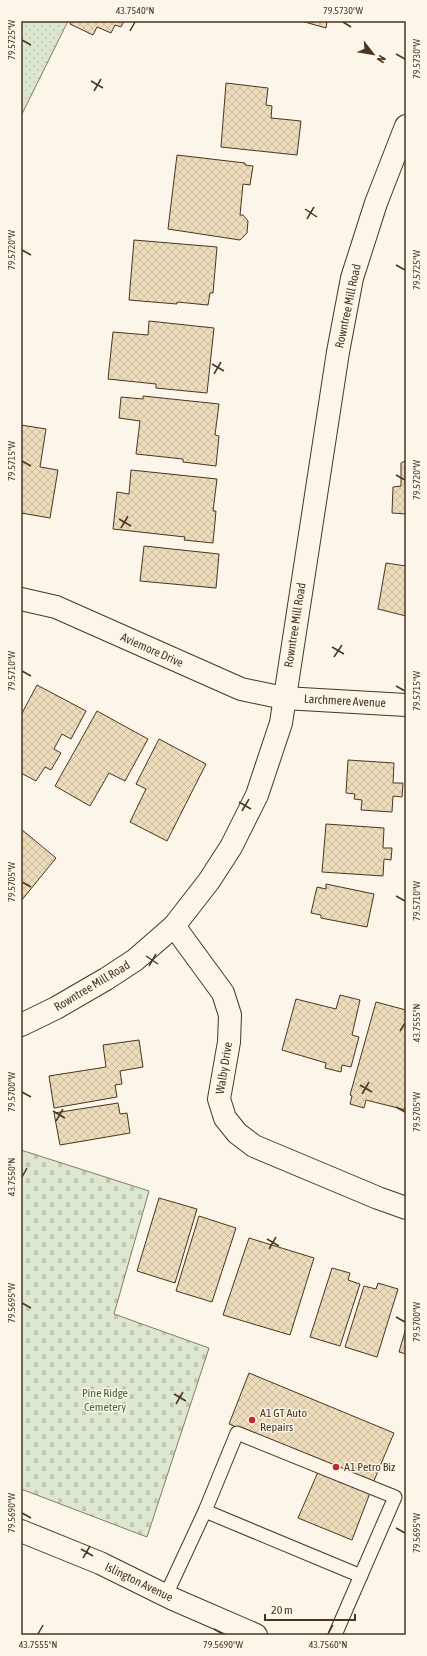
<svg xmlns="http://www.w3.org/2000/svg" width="427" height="1656" font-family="'Asap Condensed',sans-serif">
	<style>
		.cemetery { fill: url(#cemetery-stones); stroke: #887966 }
		.park { fill: url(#park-dots); stroke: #887966 }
		.building { fill: url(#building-cross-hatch); stroke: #4a3520 }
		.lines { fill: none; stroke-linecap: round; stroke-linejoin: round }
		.service-casing { stroke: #4a3520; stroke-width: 15 }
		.minor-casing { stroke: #4a3520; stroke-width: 24 }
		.tertiary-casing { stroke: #4a3520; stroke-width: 24 }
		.secondary-casing { stroke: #4a3520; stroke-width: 24 }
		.service { stroke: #fbf6e9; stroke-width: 13 }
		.minor { stroke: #fbf6e9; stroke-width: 22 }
		.tertiary { stroke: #fbf6e9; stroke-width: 22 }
		.secondary { stroke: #fbf6e9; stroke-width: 22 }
		.ticks { fill: none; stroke: #4a3520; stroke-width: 1.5 }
		.poi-dot { fill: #c62828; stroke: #fbf6e9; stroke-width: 1.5 }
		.labels { text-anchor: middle; stroke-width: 3; stroke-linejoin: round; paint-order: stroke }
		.street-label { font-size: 12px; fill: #4a3520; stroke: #fbf6e9 }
		.park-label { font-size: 12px; fill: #436837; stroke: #fbf6e9 }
		.poi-label { font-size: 12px; fill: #4a3520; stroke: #fbf6e9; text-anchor: start }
		.neatline { fill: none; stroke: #4a3520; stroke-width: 1.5 }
		.ticks-label { font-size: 10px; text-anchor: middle; fill: #4a3520 }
	</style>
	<defs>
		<pattern id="cemetery-stones" width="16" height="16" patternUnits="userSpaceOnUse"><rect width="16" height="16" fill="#dce7d0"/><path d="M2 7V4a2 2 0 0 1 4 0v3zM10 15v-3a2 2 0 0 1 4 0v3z" fill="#bec7b2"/></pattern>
		<pattern id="park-dots" width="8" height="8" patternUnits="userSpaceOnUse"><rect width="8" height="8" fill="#dce7d0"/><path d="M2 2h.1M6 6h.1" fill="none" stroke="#bec7b2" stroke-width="1.8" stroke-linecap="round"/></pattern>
		<pattern id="building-cross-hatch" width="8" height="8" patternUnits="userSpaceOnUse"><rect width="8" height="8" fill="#ecdcbc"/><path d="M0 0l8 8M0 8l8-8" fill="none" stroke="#ccbda1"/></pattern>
	</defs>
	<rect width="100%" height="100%" fill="#fbf6e9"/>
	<path class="cemetery" d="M21,1150L149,1191L114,1314L209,1348L147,1537L21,1489Z"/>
	<path class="park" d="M21,21H68L21,116Z"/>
	<path class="building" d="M72,21H124L121,27L115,25L111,33L97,27L93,35L70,24Z
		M301,21H327L326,28Z
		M226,83L268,88L266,105L272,106L271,118L301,121L297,155L221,147Z
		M177,155L245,163V165L253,166L250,185L243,184L240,215H243L248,221L247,233L240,240L168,229Z
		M134,240L217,247L213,293H210L208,305L177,302V304L129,300Z
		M149,321L214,328L207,393L156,388V384L108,379L113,332L148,335Z
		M143,396L219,404L215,435L219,436L216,466L183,462V459L136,454L140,421L119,418L121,397L143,399Z
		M21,425L46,429L40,467L58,470L50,518L21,513Z
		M405,461L406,514L392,513L393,487L401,486V463Z
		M131,470L217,479L213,511H216L213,543L184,540L185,537L113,529L117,492L129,494Z
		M144,546L219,554L216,588L140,581Z
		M386,563L406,566V616L378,609Z
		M37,685L86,711L71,739L62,734L54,749L61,753L51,770L45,767L36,781L21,773V715Z
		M97,711L148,739L125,781L109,773L90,806L55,786Z
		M159,739L206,764L167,841L130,822L146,789L136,784Z
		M348,760L394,763L393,783H403L402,797L393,796L392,812L361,810L362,800L354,799L355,794L346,793Z
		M326,824L384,828L383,848H392L391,860L384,859L383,876L322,872Z
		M21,829L56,858L21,901Z
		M326,884L374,894L367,927L321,918V915L311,913L317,887L326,889Z
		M340,995L360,1000L352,1035L359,1037L351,1067L342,1065L341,1072L325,1068L326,1063L282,1050L296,999L336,1009Z
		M376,1002L406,1010V1110L366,1100L364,1108L350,1104L352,1096L350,1095Z
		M139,1040L143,1067L120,1071L122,1084L115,1085L117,1097L54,1108L49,1076L106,1067L103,1045Z
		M118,1103L120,1114L127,1113L130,1133L60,1145L54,1113Z
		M159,1198L197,1209L175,1283L137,1271Z
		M199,1216L236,1228L212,1302L176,1291Z
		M249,1238L314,1258L290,1335L223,1315Z
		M332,1268L350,1273L348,1280L360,1284L340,1346L310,1337Z
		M378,1283L398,1289L377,1357L345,1347L364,1286L376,1289Z
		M406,1328V1354L399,1352Z
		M249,1373L394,1433L373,1483L229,1424Z
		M318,1472L370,1493L352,1540L298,1518Z"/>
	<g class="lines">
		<g class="service-casing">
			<path id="service" d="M205,1511L361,1576
				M166,1595L205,1511L237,1433L395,1497L335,1635"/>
		</g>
		<g class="minor-casing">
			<path id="minor" d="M21,599L56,607L241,689L284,698L406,705
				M174,926L223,993L230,1015L229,1042L219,1099L225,1118L237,1133L254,1146L378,1198L406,1208"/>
		</g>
		<g class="tertiary-casing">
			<path id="tertiary" d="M21,1025L56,1008L106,979L135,960L174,926L209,881L231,847L257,795L281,723L338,352L352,278L376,203L406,126"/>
		</g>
		<g class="secondary-casing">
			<path id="secondary" d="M21,1531L100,1563L173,1599L256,1635"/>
		</g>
		<use href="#service" class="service"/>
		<use href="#minor" class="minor"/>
		<use href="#tertiary" class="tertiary"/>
		<use href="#secondary" class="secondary"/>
	</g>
	<path class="ticks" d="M343,22L351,27M130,31L135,22M22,40L31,45M396,54L405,59M91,81L103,88M94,91L101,79M305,209L317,217M307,219L314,207M22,250L31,255M396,265L405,270M212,364L224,371M214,374L221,362M22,461L31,466M396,475L405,480M119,519L131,526M121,528L128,516M332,647L344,654M334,657L342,645M22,671L31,676M396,686L405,691M239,802L251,809M242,811L249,799M22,882L31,887M396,896L405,901M146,956L158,964M149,966L156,954M400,1031L405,1023M360,1085L372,1092M22,1092L31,1097M362,1094L369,1082M396,1107L405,1112M53,1111L65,1118M56,1121L63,1109M22,1177L27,1168M267,1239L279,1246M269,1249L276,1237M22,1303L31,1308M396,1317L405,1322M174,1394L186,1401M176,1404L183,1392M22,1513L31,1518M396,1528L405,1533M81,1549L93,1556M83,1558L90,1546M214,1629L223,1634M38,1634L43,1625M328,1634L333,1625"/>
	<g class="poi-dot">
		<circle cx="252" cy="1420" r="4"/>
		<circle cx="336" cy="1467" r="4"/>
	</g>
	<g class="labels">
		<g class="street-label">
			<text transform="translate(348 306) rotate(-78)" y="4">Rowntree Mill Road</text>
			<text transform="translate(295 625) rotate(-81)" y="4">Rowntree Mill Road</text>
			<text transform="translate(152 650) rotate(24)" y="4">Aviemore Drive</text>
			<text transform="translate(345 701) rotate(3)" y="4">Larchmere Avenue</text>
			<text transform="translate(92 986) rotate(-31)" y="4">Rowntree Mill Road</text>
			<text transform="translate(224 1068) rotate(-81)" y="4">Walby Drive</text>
			<text transform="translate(139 1582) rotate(26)" y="4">Islington Avenue</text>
		</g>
		<g class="park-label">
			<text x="105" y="1397">Pine Ridge<tspan x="105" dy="14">Cemetery</tspan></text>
		</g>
		<g class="poi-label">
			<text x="260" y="1417">A1 GT Auto<tspan x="260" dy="14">Repairs</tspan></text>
			<text x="344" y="1471">A1 Petro Biz</text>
		</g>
	</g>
	<rect width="427" height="1656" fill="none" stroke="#fbf6e9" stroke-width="44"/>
	<g transform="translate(373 54) rotate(121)" stroke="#fbf6e9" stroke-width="3" paint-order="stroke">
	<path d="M0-3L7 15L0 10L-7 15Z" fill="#4a3520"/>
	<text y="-6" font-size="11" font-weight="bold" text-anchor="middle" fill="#4a3520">N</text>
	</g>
	<path d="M265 1614v6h90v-6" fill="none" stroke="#4a3520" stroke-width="2"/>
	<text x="271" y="1614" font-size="12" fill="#4a3520" stroke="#fbf6e9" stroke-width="3" paint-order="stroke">20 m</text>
	<rect x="22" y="22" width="383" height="1612" class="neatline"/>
	<g class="ticks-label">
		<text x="135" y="14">43.7540°N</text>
		<text x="343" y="14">79.5730°W</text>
		<text transform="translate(11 40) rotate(-90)" y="4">79.5725°W</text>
		<text transform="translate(416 59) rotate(-90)" y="4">79.5730°W</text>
		<text transform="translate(11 250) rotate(-90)" y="4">79.5720°W</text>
		<text transform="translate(416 270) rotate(-90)" y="4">79.5725°W</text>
		<text transform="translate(11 461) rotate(-90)" y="4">79.5715°W</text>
		<text transform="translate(416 480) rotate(-90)" y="4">79.5720°W</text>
		<text transform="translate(11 671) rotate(-90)" y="4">79.5710°W</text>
		<text transform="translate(416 691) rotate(-90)" y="4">79.5715°W</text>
		<text transform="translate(11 882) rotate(-90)" y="4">79.5705°W</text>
		<text transform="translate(416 901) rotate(-90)" y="4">79.5710°W</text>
		<text transform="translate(416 1023) rotate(-90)" y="4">43.7555°N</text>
		<text transform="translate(11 1092) rotate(-90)" y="4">79.5700°W</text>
		<text transform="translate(416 1112) rotate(-90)" y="4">79.5705°W</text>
		<text transform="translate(11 1177) rotate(-90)" y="4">43.7550°N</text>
		<text transform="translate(11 1303) rotate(-90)" y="4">79.5695°W</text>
		<text transform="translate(416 1322) rotate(-90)" y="4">79.5700°W</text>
		<text transform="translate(11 1513) rotate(-90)" y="4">79.5690°W</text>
		<text transform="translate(416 1533) rotate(-90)" y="4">79.5695°W</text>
		<text x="38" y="1648">43.7555°N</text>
		<text x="223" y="1648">79.5690°W</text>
		<text x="328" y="1648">43.7560°N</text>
	</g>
</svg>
